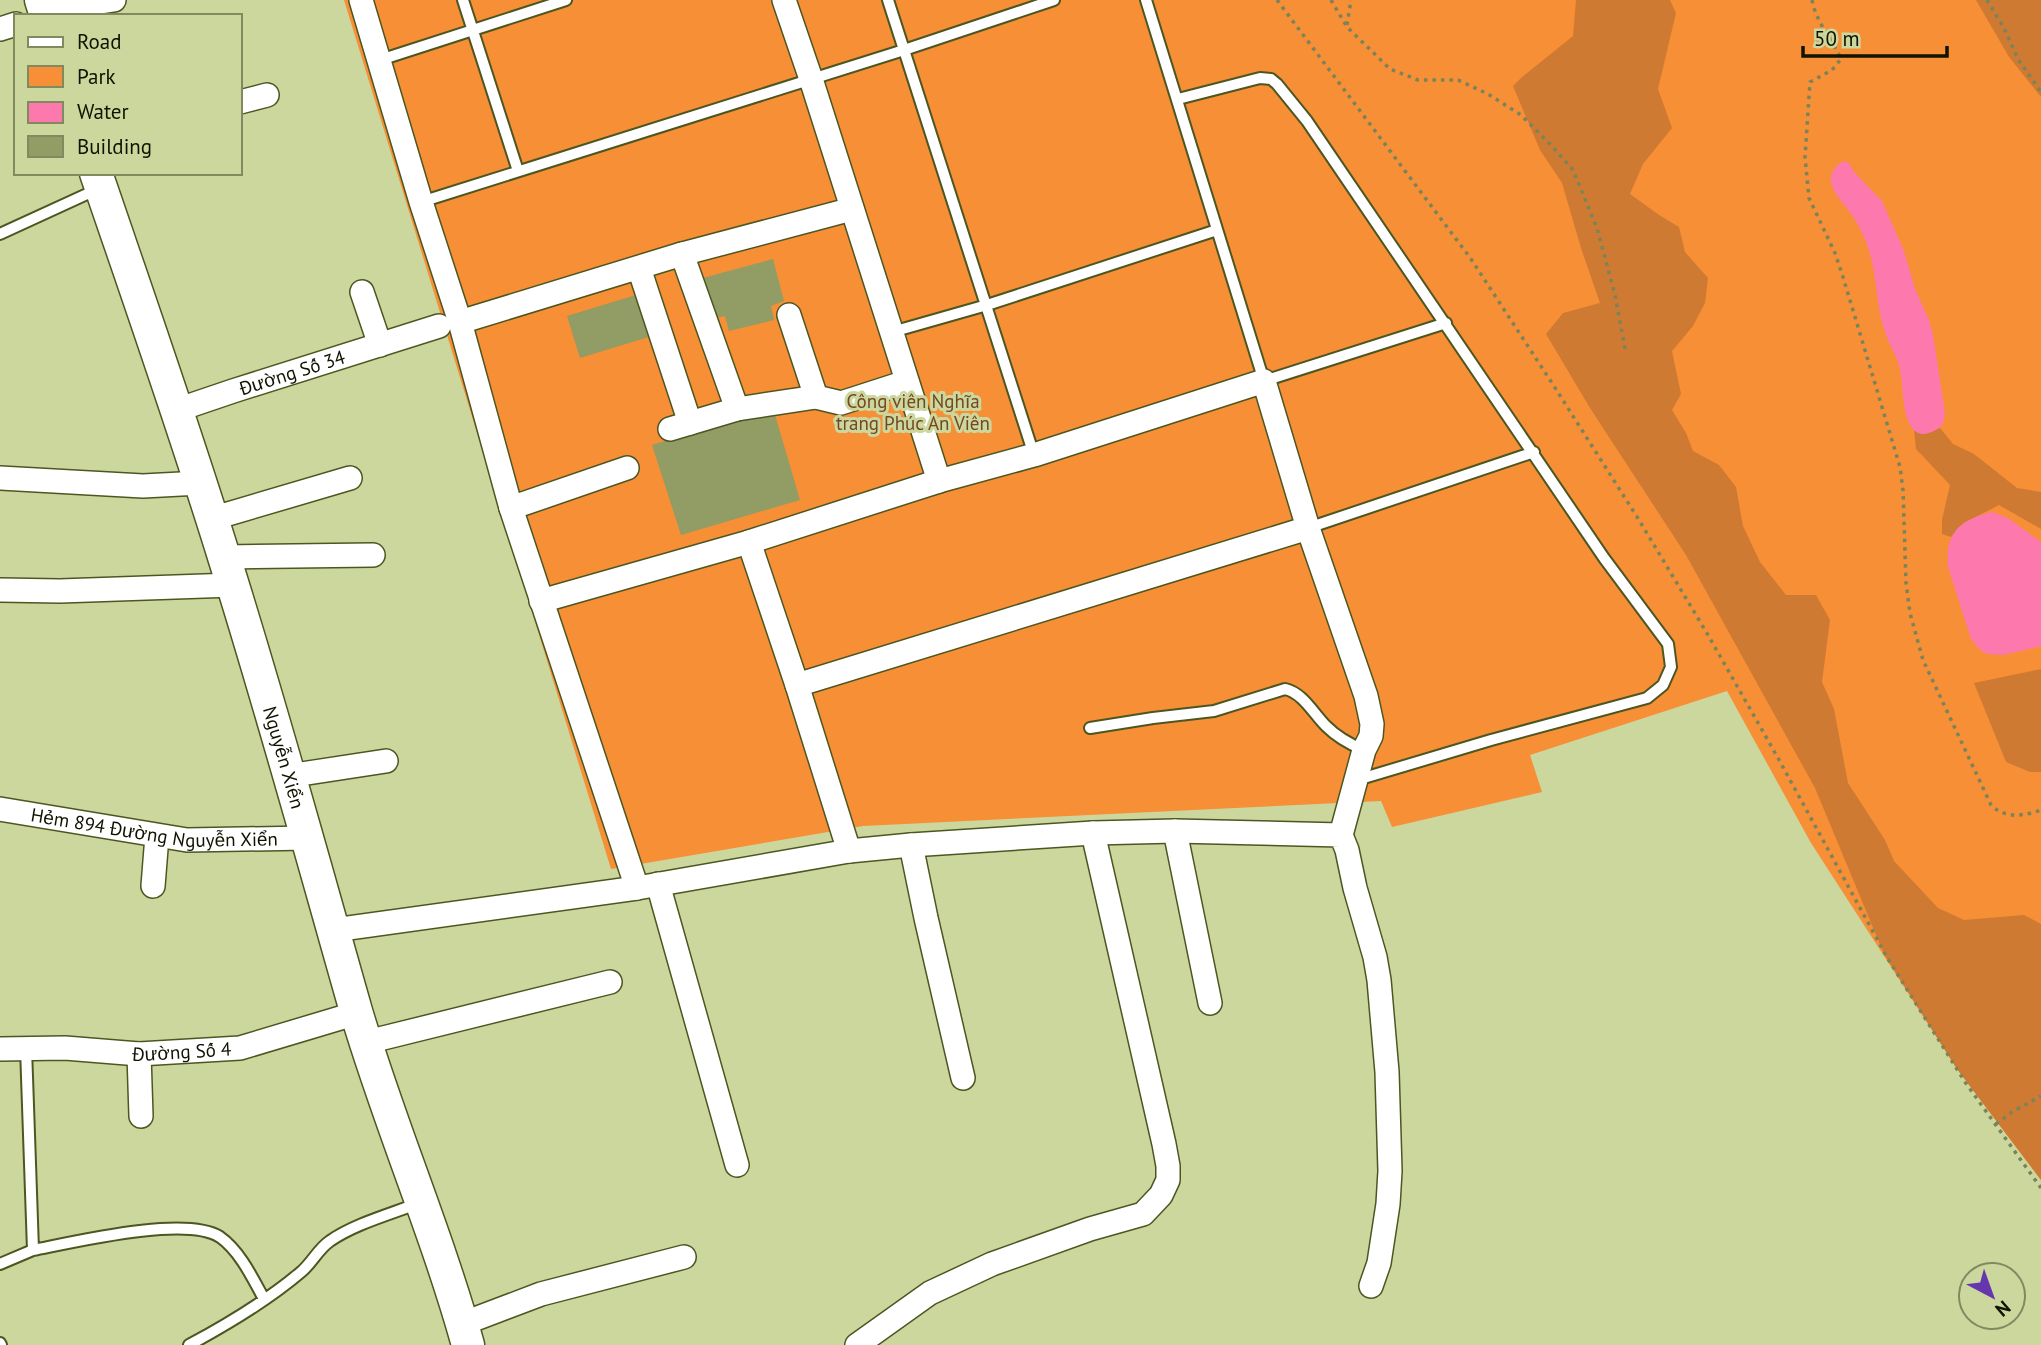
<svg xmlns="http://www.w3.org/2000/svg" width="2041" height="1345" font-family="'PT Sans',sans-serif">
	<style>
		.green { fill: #f68f35 }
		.forest { fill: #cf7a32 }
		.water { fill: #fd79ad }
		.building { fill: #929c65 }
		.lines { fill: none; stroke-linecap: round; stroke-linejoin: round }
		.lane-casing { stroke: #4d5621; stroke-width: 14 }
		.street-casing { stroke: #4d5621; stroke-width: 26 }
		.secondary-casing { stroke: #4d5621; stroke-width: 35 }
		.path { stroke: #7b835b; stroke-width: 3.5; stroke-dasharray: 3.5 5; stroke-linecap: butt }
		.lane { stroke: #fff; stroke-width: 10 }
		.street { stroke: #fff; stroke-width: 23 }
		.secondary { stroke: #fff; stroke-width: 32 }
		.labels { text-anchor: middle; stroke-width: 6; stroke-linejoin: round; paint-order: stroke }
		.street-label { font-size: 19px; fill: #101301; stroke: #ccd79e }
		.park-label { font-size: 19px; fill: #744723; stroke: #ccd79e }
	</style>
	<rect width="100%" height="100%" fill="#ccd79e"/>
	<path class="green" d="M344,0H2041V1180L1957,1069L1811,843L1727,691L1530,755L1542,792L1392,827L1381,801L863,826L611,869Z"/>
	<path class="forest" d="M1576,0H1670L1676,13L1658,89L1672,128L1643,164L1630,194L1659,215L1679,227L1685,252L1708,278L1705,303L1693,326L1672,351L1681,394L1672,410L1686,433L1693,451L1719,465L1736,487L1743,526L1760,562L1786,595H1816L1830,620L1822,682L1834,709L1848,783L1885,840L1894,861L1938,908L1964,920L2024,915L2041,924V1180L1957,1069L1884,954L1815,788L1686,555L1590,408L1546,334L1563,313L1600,303L1581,248L1562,183L1540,150L1513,86L1521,78L1573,36Z
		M1976,0H2041V97L2009,57Z
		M1940,428L1953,444L1974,454L2017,488L2041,492V529L1999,505L1964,523L1951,537L1942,534V520L1950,485L1916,449L1914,430C1923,435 1931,432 1940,428Z
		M2041,669V772H2030L2006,762L1974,683Z"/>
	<path class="water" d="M1844,161L1849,163L1854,172L1882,201L1904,251L1915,289L1929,320L1933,335L1945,413L1943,424C1937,431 1923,438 1915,431C1901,419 1904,386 1900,370C1898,357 1890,347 1886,335C1878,314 1877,289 1873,267C1870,249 1863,233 1854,218C1847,207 1833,194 1831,182C1830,172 1836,165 1844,161Z
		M1992,512L2008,518L2041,542V646L2003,655L1987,654L1979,649L1971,639L1948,567C1945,533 1959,520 1992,512Z"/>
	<path class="building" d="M773,259L784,301L771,306L774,320L729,331L725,316L711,319L699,279Z
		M639,294L652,336L580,358L567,316Z
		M773,408L800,500L681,535L652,445Z"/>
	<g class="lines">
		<g class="lane-casing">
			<path id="lane" d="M463,0L518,171
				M888,0L1034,455
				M1146,0L1264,381L1446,323
				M380,60L566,0
				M1178,99L1260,78L1271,79L1277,84L1307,121L1604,558L1668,644L1671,667L1663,685L1647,698L1491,740L1357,780
				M421,202L904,50L1054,0
				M0,234L98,189
				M892,332L987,305L1217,230
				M1308,528L1534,452
				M1090,728L1153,718L1214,711L1285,689C1303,693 1313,713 1326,726C1337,737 1349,744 1364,750
				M33,1250C74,1242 186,1215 220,1237C240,1251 253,1279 264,1299
				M0,1264L33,1250L26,1048
				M0,1343L1,1345
				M189,1345C228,1324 267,1301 301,1272C312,1263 318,1249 330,1241C354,1224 391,1214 419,1203"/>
		</g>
		<g class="street-casing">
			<g id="street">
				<path d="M361,0L421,202L460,322L511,508L637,888"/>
				<path d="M784,0L811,79L939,481"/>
				<path d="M40,16L81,5L114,0"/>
				<path d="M0,29L16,24"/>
				<path d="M240,102L267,95"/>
				<path d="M682,254L737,409"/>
				<path d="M639,268L690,423"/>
				<path d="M362,292L380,345"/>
				<path d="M789,315L816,397"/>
				<path d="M460,322L682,254L852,209"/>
				<path id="s1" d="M177,410L233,391L439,326"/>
				<path d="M670,429L737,409L816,397L841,403L906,382"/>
				<path d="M0,478L143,486L200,483"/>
				<path d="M511,508L627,468"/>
				<path d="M211,519L350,478"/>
				<path d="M749,542L797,685L849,851"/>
				<path d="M225,557L373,555"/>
				<path d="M0,590L60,591L233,585"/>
				<path d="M541,601L749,542L939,481L1034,455L1264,381L1308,528L1366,696L1372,724L1371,736L1364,750L1341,835"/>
				<path d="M797,685L1308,528"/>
				<path d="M288,776L386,761"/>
				<path id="s2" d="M0,809L187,840L308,838"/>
				<path d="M1175,831L1210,1003"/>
				<path d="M911,845L926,918L963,1078"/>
				<path d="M658,884L737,1165"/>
				<path d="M153,886L157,836"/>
				<path d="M334,930L637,888L849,851L911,845L1093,833L1175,831L1341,835L1347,850L1355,888L1375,957L1379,980L1387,1072L1390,1171L1388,1204L1379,1263L1371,1286"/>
				<path d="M367,1042L610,982"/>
				<path id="s3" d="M0,1049L65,1048L139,1054L240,1048L357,1013"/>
				<path d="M139,1054L141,1116"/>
				<path d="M462,1324L541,1294L684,1257"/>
				<path d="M857,1345L930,1293L992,1264L1090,1229L1143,1214L1161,1195L1168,1180V1166L1164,1144L1093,833"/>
			</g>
		</g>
		<g class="secondary-casing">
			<g id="secondary">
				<path d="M41,0L46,16"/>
				<path id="s4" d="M96,173C140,302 185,430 225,560C272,709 313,860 356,1011C389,1123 437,1233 468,1345"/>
			</g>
		</g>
		<path class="path" d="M1277,0L1471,259L1552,383L1639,520L1708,635L1778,758L1888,959L1965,1082L2041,1188
			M1331,0L1347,27L1390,69L1418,80H1458L1488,94L1521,115L1550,144L1573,170L1597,228L1615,295L1626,354
			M1812,0C1816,22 1832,39 1841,59L1832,70L1810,82L1805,157L1809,198L1835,253L1843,277L1900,467L1903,490L1906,583L1910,613L1923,660L1991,805C2005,819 2024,816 2041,810
			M1987,0L2004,28L2018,59L2041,92
			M1347,25L1351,0
			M1996,1124L2012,1112L2041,1096"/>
		<use href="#lane" class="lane"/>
		<use href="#street" class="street"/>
		<use href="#secondary" class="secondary"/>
	</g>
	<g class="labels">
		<g class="street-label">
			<text dy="7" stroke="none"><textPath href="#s1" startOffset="121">Đường Số 34</textPath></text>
			<text dy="7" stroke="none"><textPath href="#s4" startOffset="614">Nguyễn Xiển</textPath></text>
			<text dy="7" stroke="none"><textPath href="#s2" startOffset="156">Hẻm 894 Đường Nguyễn Xiển</textPath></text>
			<text dy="7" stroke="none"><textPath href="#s3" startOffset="182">Đường Số 4</textPath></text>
		</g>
		<g class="park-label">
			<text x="913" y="408">Công viên Nghĩa<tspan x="913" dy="22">trang Phúc An Viên</tspan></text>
		</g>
	</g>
	<rect x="14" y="14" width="228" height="161" fill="#ccd79e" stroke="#81895f" stroke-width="2"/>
	<rect x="28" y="37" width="35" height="10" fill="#ffffff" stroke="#81895f" stroke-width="2"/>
	<text x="77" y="49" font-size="21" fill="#101301">Road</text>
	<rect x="28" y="66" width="35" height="21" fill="#f68f35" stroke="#81895f" stroke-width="2"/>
	<text x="77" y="84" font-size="21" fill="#101301">Park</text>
	<rect x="28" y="102" width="35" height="21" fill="#fd79ad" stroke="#81895f" stroke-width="2"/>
	<text x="77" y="119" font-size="21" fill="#101301">Water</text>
	<rect x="28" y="136" width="35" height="21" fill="#929c65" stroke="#81895f" stroke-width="2"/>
	<text x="77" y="154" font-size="21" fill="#101301">Building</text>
	<g transform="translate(1992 1296) rotate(139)"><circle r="33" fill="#ccd79e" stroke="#81895f" stroke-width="2"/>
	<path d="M0-5L12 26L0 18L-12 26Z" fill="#6536ad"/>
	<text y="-10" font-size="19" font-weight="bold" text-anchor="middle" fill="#101301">N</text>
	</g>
	<path d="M1803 46v10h144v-10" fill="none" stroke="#101301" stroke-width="3.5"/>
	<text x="1814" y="46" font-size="21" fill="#101301" stroke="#ccd79e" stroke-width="5" paint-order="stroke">50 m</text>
</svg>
